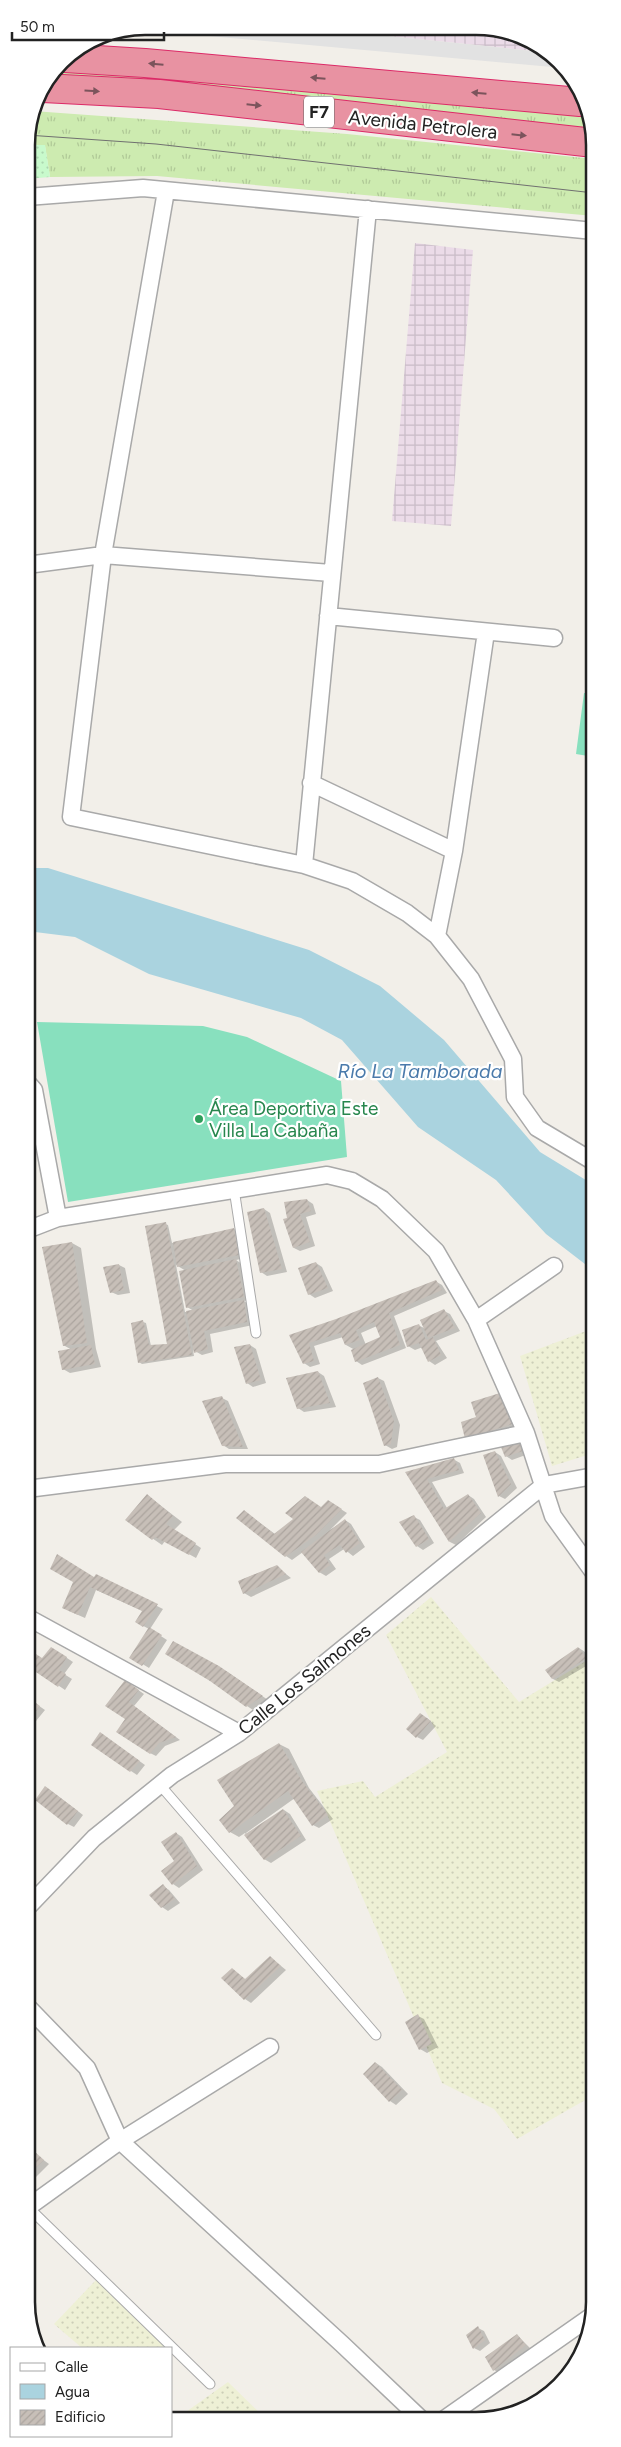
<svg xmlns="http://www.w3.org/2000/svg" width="621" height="2447" font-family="Figtree,sans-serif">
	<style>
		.industrial { fill: url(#industrial-grid) }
		.farmland { fill: url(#farmland-dots) }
		.grass { fill: url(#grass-tufts) }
		.park { fill: url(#park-dots) }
		.pitch { fill: #88e0be }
		.parking { fill: #e2e2e2 }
		.water { fill: #aad3df }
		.shadow { fill: #0003; fill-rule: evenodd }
		.building { fill: url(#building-hatch) }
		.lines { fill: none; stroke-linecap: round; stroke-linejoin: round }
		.lane-casing { stroke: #a9a9a9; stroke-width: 11 }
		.street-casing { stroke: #a9a9a9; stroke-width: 19 }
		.highway-casing { stroke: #dc2a67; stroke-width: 30 }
		.lane { stroke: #fff; stroke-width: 9 }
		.street { stroke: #fff; stroke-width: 16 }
		.highway { stroke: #e892a2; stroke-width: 28 }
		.tram { stroke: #707070; stroke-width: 1 }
		.oneway { fill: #7b545c }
		.leisure-dot { fill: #2e9e5b; stroke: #fff; stroke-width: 2 }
		.labels { text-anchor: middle; stroke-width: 4.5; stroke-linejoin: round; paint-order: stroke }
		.shield { fill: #fff; stroke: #646464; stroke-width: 1 }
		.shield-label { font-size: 18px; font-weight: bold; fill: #222 }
		.street-label { font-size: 19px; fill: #222; stroke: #fff }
		.leisure-label { font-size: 19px; fill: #27864d; stroke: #fff; text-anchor: start }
		.water-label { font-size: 20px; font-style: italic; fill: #4a7aab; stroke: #fff }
		.rim { fill: none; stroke: #222; stroke-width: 2.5 }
	</style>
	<defs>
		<pattern id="industrial-grid" width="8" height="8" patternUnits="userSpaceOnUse" patternTransform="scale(1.25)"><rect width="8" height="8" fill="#ebdbe8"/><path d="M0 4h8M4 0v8" fill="none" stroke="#c9bcc7"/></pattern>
		<pattern id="farmland-dots" width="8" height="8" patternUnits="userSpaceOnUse" patternTransform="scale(1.25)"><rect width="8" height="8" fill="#eef0d5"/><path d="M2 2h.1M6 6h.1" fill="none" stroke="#ccceb7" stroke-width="1.8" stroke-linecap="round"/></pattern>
		<pattern id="grass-tufts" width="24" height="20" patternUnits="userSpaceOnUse" patternTransform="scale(1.25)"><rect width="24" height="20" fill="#cdebb0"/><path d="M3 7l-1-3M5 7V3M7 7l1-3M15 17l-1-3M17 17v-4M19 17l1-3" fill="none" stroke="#b0c997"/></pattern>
		<pattern id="park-dots" width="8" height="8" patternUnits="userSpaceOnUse" patternTransform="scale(1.25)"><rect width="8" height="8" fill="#c8facc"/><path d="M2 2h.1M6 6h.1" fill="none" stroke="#acd6af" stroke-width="1.8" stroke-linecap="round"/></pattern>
		<pattern id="building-hatch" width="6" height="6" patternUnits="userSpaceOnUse" patternTransform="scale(1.25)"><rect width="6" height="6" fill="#c7bfb8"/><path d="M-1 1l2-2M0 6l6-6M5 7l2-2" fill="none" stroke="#aba49e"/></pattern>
	</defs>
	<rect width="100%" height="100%" fill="#f2efe9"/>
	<path class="industrial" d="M301,27L499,29L543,52Z
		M415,243L473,250L451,526L392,521Z"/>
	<path class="farmland" d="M594,1328V1453L552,1466L520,1356Z
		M431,1597L519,1702L594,1656V2095L517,2139L494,2109L442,2083L317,1791L363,1781L375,1797L447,1752L386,1635Z
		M97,2279L166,2348H82L54,2324Z
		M228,2382L266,2419H176Z"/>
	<path class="grass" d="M57,67L585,112L594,129L50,77Z
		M33,111L347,134L594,159V216L157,176L50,177L45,146L27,145Z"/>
	<path class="park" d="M26,145H45L50,177L27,179Z"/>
	<path class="pitch" d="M584,693L594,694V757L576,754Z
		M37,1022L203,1026L247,1037L341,1081L347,1157L68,1202Z"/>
	<path class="parking" d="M145,26L301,27L543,52L560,61L563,68L131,29Z"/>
	<path class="water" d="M27,868H48L309,950L380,986L444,1040L540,1152L594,1185V1271L546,1234L496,1180L418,1127L342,1040L301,1018L149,974L75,937L27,931Z"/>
	<path class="shadow" d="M307,1200L313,1204L316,1214L306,1217L315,1246L300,1251L294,1248L289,1219Z
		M264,1209L270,1213L287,1272L267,1276L261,1272Z
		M165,1224L168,1225L172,1243L234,1229L240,1233L245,1258L236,1260L242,1264L249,1300L244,1301L250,1305L253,1325L210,1334L213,1352L202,1355L193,1350L194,1356L142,1364L139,1362L143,1322L146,1323L151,1346L168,1345ZM176,1265L186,1271L187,1307L194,1311L185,1312Z
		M72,1243L81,1248L96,1349L101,1367L70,1373L63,1369L72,1350L65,1346L43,1248Z
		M316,1263L322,1267L333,1291L315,1298L309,1294Z
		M119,1265L125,1268L130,1293L118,1295L111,1292Z
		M435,1281L442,1285L447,1293L394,1316L406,1348L362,1365L356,1361L355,1350L346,1345L343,1337L314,1346L320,1364L310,1367L304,1363L291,1335L337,1320ZM377,1326L382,1338L366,1345L361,1333Z
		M444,1311L450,1314L460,1331L436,1341L447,1358L435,1365L429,1361L423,1347L415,1350L408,1346L418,1325L426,1329Z
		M250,1345L256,1349L266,1383L253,1387L247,1383Z
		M318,1372L324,1376L336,1407L304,1412L298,1408Z
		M378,1378L384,1381L400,1425L397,1447L392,1449L385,1445Z
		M499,1394L517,1428L473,1442L478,1418Z
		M222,1398L228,1401L248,1449H229L223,1445Z
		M522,1443L531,1453L512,1460L506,1456Z
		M495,1452L501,1456L517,1488L505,1499L499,1496L485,1456Z
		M453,1459L460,1463L464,1473L432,1482L447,1508L468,1495L474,1499L486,1517L456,1545L450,1542L407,1473Z
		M147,1495L182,1522L174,1530L201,1548L196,1558L165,1541L162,1545L126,1520Z
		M328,1501L347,1513L330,1530L345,1520L351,1524L365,1547L353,1556L344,1549L329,1559L336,1569L326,1576L319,1572L303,1552L292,1560L286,1556L244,1511L275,1534L322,1508Z
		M414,1517L420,1520L434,1543L423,1550L417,1546L401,1523Z
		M276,1566L291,1578L251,1597L244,1593L239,1581Z
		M97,1576L163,1609L150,1629L167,1640L149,1668L131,1657L149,1629L136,1622L143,1611L96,1590L85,1618L69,1611Z
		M579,1648L585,1652L593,1662L559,1682L553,1679L547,1670Z
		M58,1652L73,1662L64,1674L72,1679L65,1690L27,1664Z
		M226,1671L268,1700L253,1710L247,1706Z
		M131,1685L144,1694L134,1706L180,1740L165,1746L156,1756L150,1753L126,1719Z
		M29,1699L45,1710L36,1721L27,1716Z
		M427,1718L436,1726L423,1740L417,1737Z
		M107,1738L145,1765L137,1775L131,1771Z
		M279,1744L289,1749L309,1788L333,1819L319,1828L313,1825L295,1798L246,1833L247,1834L284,1810L290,1814L306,1840L271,1863L264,1859L245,1833L239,1837L230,1832L236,1806Z
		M46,1787L83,1815L74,1827L68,1824Z
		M176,1833L182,1837L203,1870L179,1888L173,1884Z
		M163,1886L169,1890L180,1903L168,1911L162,1907Z
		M270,1957L286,1970L251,2003L245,1999L232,1969L246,1980Z
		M418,2016L424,2019L438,2047L427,2053L420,2049Z
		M376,2063L382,2067L408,2094L396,2105L390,2101L365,2074Z
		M34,2153L49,2164L32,2181L27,2178V2159Z
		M478,2328L484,2331L490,2343L480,2351L474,2348Z
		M517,2335L531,2349L500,2373L494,2370Z"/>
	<path class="building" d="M307,1199L311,1211L300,1214L310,1242L293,1248L283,1219L287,1218L284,1202Z
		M264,1208L282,1269L260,1273L247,1212Z
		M166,1222L192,1355L138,1363L131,1323L143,1320L149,1345L167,1344L145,1226Z
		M234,1228L239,1255L177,1267L173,1242Z
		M72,1242L87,1343L63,1346L42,1247Z
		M236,1259L244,1297L186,1308L179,1271Z
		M316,1262L328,1288L308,1295L298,1268Z
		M119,1264L124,1290L110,1293L103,1267Z
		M436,1280L442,1290L389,1313L400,1345L355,1362L351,1350L380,1337L374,1322L356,1330L360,1340L345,1345L340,1333L309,1343L314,1361L303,1364L289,1335L336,1319Z
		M244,1300L247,1322L204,1331L208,1349L194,1353L186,1311Z
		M444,1309L455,1328L428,1338L420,1320Z
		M419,1324L426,1340L433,1337L441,1355L428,1362L419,1343L407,1347L402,1330Z
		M250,1344L261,1380L246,1384L234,1347Z
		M91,1345L95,1364L62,1370L58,1351Z
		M318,1371L330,1403L297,1409L286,1378Z
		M378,1377L394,1421L391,1444L384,1446L363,1383Z
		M500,1393L512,1424L465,1439L461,1422L476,1417L471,1402Z
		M222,1396L243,1447L222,1446L202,1401Z
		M522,1442L526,1450L505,1457L501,1447Z
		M495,1451L511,1484L498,1497L483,1455Z
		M454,1458L459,1470L427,1479L444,1509L468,1494L481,1513L449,1542L405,1472Z
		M147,1494L173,1516L166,1524L196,1543L189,1555L155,1537L152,1540L125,1520Z
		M305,1496L321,1507L328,1500L342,1509L316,1535L285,1557L236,1518L244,1510L274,1534L293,1519L285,1513Z
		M414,1515L429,1539L416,1547L399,1522Z
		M345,1519L360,1543L346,1553L340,1545L324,1555L330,1565L319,1573L301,1552Z
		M57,1554L94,1577L96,1574L158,1604L143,1627L135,1622L142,1611L90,1587L78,1615L62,1608L73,1582L50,1569Z
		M277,1565L286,1574L243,1594L238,1581Z
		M149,1627L162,1635L142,1666L129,1658Z
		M173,1641L219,1666L263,1696L246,1707L210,1681L165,1654Z
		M51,1647L67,1657L59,1670L66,1674L58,1687L27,1666V1648L42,1658Z
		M578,1647L587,1658L552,1679L545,1670Z
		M125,1680L139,1690L129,1702L176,1737L159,1743L150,1754L116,1732L125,1719L105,1706Z
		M28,1697L40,1706L30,1719L27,1717Z
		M420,1713L431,1721L416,1738L406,1729Z
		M100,1732L140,1761L130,1772L91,1745Z
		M279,1743L302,1781L328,1815L312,1826L288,1791L229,1833L219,1820L234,1806L217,1780Z
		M45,1786L78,1811L67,1825L35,1800Z
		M283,1809L301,1836L264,1860L244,1835Z
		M176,1832L197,1866L172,1885L161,1871L174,1861L161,1842Z
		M163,1884L175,1899L161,1908L149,1895Z
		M270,1956L281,1966L244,2000L221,1978L232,1968L245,1979Z
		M418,2014L432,2044L419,2050L405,2022Z
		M375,2062L402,2090L389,2102L363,2074Z
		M34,2151L44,2160L27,2176V2158Z
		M478,2326L485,2340L473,2349L466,2335Z
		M517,2334L526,2345L493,2371L485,2357Z"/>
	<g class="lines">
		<g class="lane-casing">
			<path id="lane" d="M234,1189L256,1333
				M160,1785L376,2035
				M28,2207L210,2384"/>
		</g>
		<g class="street-casing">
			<path id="street" d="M166,191L103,555L71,817L304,865L352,881L407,913L437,936L471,979L513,1059L515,1097L537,1128L594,1162
				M27,197L143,188L594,231
				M27,565L103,555L331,573
				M328,616L554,638
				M311,783L454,851
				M304,865L368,209
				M437,936L454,851L486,632
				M27,1082L34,1090L58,1218
				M27,1230L58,1218L327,1175L352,1181L382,1199L436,1251L476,1320L526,1433L553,1516L594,1573
				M476,1320L554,1266
				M27,1489L225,1464H379L526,1433
				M27,1617L239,1733
				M27,1908L94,1838L172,1775L239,1733L544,1485L594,1476
				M27,2006L87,2068L120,2141L342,2344L421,2419
				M27,2208L120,2141L270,2047
				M443,2420L593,2315"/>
		</g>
		<g class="highway-casing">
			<path id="highway" d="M65,58L145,63L580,102
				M43,88L159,94L594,143"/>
		</g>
		<use href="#lane" class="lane"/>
		<use href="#street" class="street"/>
		<use href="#highway" class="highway"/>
		<path class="tram" d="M27,135L156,144L594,193"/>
	</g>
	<defs><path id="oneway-solid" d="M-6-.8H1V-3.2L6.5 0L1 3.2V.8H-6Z" transform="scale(1.25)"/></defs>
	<g class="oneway">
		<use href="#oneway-solid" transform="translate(156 64) rotate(-175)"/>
		<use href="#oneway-solid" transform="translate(318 78) rotate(-175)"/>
		<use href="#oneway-solid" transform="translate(92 91) rotate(3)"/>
		<use href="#oneway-solid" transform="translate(479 93) rotate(-175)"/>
		<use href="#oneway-solid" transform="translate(254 105) rotate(6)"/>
		<use href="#oneway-solid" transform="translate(519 135) rotate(6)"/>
	</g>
	<circle class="leisure-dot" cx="199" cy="1119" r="5"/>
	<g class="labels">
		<rect class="shield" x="304" y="96.5" width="30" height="31" rx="4"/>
		<g class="shield-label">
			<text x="319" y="118">F7</text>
		</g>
		<g class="street-label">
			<text transform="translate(423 124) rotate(6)" y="7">Avenida Petrolera</text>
			<text transform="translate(304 1679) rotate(-39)" y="7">Calle Los Salmones</text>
		</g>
		<g class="leisure-label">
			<text x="209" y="1115">Área Deportiva Este<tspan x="209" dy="22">Villa La Cabaña</tspan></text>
		</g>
		<g class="water-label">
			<text x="420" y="1078">Río La Tamborada</text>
		</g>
	</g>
	<path d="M0 0H621V2447H0ZM145 35H476A110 110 0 0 1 586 145V2302A110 110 0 0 1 476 2412H145A110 110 0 0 1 35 2302V145A110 110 0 0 1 145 35Z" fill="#fff" fill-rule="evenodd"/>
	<path class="rim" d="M145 35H476A110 110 0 0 1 586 145V2302A110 110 0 0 1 476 2412H145A110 110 0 0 1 35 2302V145A110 110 0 0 1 145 35Z"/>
	<rect x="10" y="2347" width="162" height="90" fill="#ffffff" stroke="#a7a7a7"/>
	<rect x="20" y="2363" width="25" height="8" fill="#ffffff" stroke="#a7a7a7"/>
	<text x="55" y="2372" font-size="15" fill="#222222">Calle</text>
	<rect x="20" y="2384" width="25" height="15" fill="#aad3df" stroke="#a7a7a7"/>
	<text x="55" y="2397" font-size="15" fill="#222222">Agua</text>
	<rect x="20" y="2410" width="25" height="15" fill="url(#building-hatch)" stroke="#a7a7a7"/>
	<text x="55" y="2422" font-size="15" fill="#222222">Edificio</text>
	<path d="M12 32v8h152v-8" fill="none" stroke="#222222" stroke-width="2.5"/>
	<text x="20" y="32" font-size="15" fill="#222222" stroke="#ffffff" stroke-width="4" paint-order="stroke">50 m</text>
</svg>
